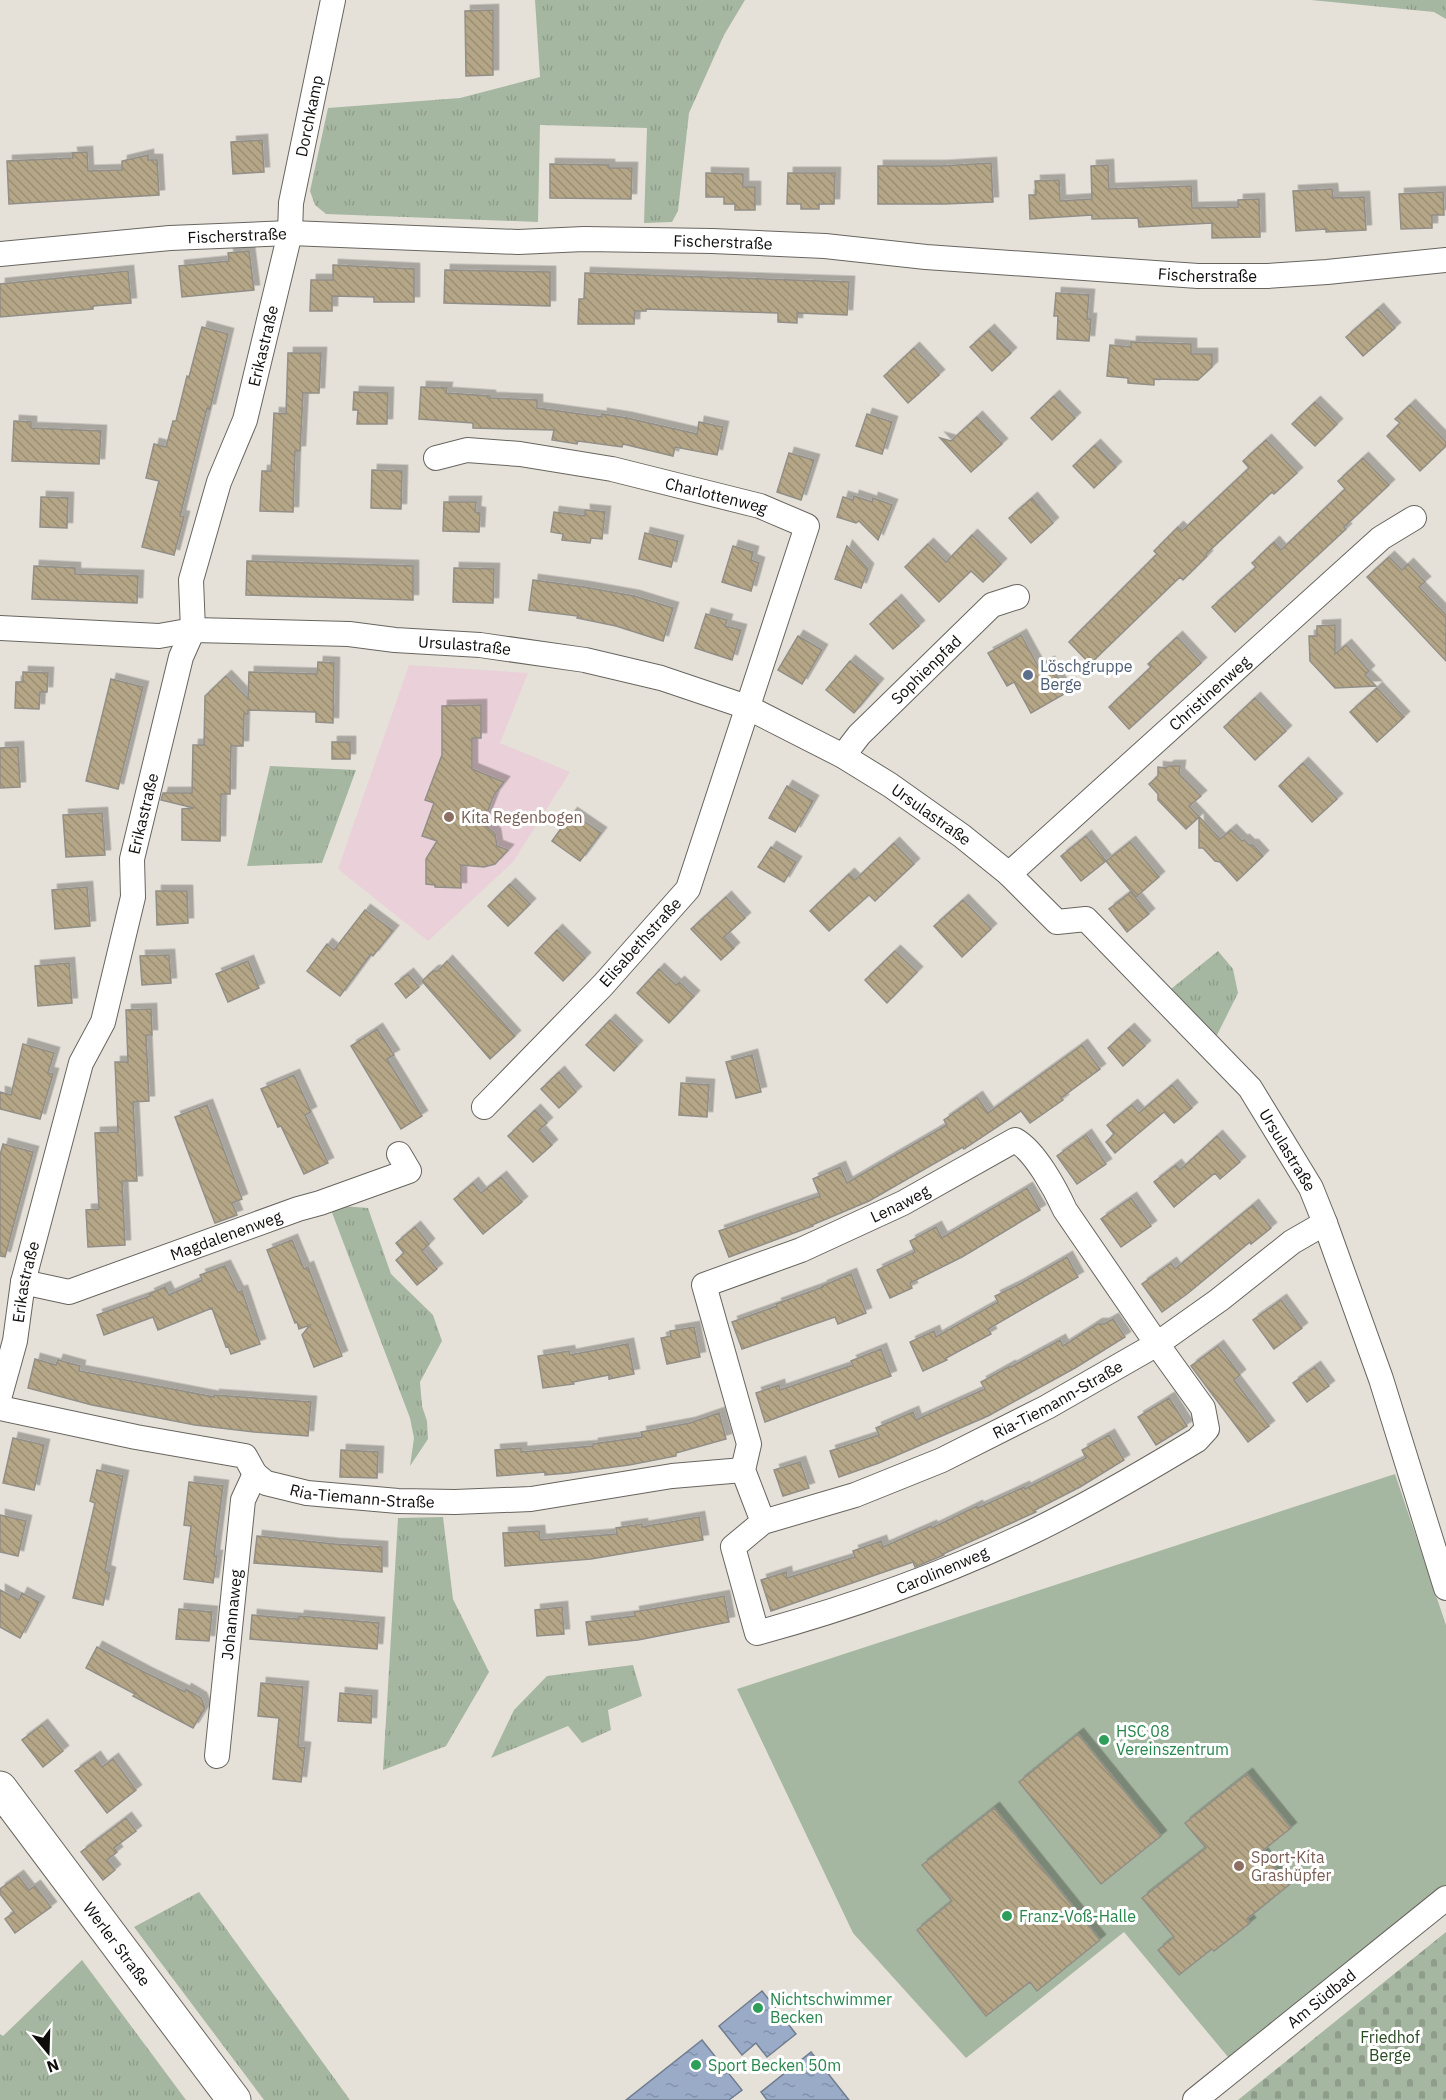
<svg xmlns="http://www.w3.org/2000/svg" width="1446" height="2100" font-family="'IBM Plex Sans',sans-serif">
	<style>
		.education { fill: #ead0d8 }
		.grass { fill: url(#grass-tufts) }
		.cemetery { fill: url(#cemetery-stones) }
		.garden { fill: #a6b7a1 }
		.water { fill: url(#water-ripples); stroke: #707c8f; stroke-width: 1.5 }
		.building { fill: url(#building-back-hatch); stroke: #928f88; stroke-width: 1.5; filter: url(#shadow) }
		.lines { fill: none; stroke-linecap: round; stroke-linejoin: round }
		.street-casing { stroke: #68655f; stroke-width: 26 }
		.primary-casing { stroke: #68655f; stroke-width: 35 }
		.street { stroke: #fff; stroke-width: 24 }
		.primary { stroke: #fff; stroke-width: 33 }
		.service-dot { fill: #5c6f8a; stroke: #fff; stroke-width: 2 }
		.education-dot { fill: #8d6e63; stroke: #fff; stroke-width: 2 }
		.leisure-dot { fill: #2e9e5b; stroke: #fff; stroke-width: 2 }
		.labels { text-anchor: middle; stroke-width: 6; stroke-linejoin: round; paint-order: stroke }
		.street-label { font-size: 16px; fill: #0f0d0b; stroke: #fff }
		.service-label { font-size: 16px; fill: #4e5e75; stroke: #fff; text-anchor: start }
		.education-label { font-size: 16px; fill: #785e54; stroke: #fff; text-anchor: start }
		.leisure-label { font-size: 16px; fill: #27864d; stroke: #fff; text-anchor: start }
		.park-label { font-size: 16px; fill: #284820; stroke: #fff }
	</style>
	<defs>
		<pattern id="grass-tufts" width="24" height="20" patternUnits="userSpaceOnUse" patternTransform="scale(1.5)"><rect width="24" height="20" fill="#a6b7a1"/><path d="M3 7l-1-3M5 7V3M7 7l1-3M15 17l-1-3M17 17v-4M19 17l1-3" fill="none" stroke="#8e9c89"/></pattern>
		<pattern id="cemetery-stones" width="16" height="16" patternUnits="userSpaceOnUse" patternTransform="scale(1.5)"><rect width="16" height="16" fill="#a6b7a1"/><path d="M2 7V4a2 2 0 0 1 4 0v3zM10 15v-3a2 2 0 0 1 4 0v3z" fill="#8e9c89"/></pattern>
		<pattern id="water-ripples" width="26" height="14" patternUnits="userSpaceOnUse" patternTransform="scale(1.5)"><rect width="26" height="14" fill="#99abc7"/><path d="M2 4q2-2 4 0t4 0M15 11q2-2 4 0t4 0" fill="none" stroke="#8392aa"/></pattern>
		<pattern id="building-back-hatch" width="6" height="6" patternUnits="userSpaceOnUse" patternTransform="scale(1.5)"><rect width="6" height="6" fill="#b5a687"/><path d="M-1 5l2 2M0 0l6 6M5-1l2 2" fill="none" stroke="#9a8e73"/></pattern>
		<filter id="shadow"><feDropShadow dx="5.5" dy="-5.5" stdDeviation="0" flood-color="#0004"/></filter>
	</defs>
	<rect width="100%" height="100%" fill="#e5e1d9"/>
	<path class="education" d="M409,665L528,673L500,743L570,772L513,862L428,941L338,869Z"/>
	<path class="grass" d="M535,0H745L724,35L689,113L678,211L672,222L644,223L647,128L540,125L538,222L326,214L315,205L310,191L328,108L460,98L540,77Z
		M1311,0H1446V19L1434,12Z
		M270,766L356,770L322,863L247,866Z
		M1218,951L1233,969L1238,993L1216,1037L1171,989Z
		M342,1206L368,1208L391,1274L433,1315L442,1341L420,1382L422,1406L427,1421L428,1439L410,1466L414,1438L410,1418L331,1210Z
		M443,1517L453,1599L489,1672L446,1746L383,1770L398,1518Z
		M633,1665L642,1696L608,1710L611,1730L582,1743L568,1726L491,1758L514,1710L547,1676Z
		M199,1892L211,1908L350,2100H264L134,1927Z
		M82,1960L186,2100H0V2034L3,2036Z"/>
	<path class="cemetery" d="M1446,1932V2100H1238Z"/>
	<path class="garden" d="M1395,1474L1446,1625V1891L1233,2063L1124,1932L966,2058L853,1933L737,1689Z"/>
	<path class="water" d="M762,1991L796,2034L767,2057L756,2043L742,2055L719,2026Z
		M702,2040L742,2090L729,2100H626Z
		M811,2052L849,2100H767L761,2092Z"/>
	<path class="building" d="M493,10V75L466,76L465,11Z
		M262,140L264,172L233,174L231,142Z
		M87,152L88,171L122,170V161L148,155V160H157L159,195L9,204L7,161L73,158L72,153Z
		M991,163L993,202L944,204H878V166H941Z
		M550,164L609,165V168H632L631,199L550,198Z
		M1108,165L1109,189L1191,186L1192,208L1238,207V200L1259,199L1260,237L1212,238V223L1139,227L1138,218L1092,219V215L1030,219L1029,195H1036L1035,181L1059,180L1060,201L1092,199L1091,166Z
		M706,173L743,174V187H755V210H735V204H724V197H706Z
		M788,173H835L834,204H819V209H801V204H787Z
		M1332,189L1333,198L1364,197L1366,230L1326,232V229L1296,231L1293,191Z
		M1443,192L1444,215H1432V228L1401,229L1399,194Z
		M249,251L254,290L182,297L179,266L229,261L228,253Z
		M333,265L414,269V302H374V297L332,296V311H310L311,280H333Z
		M445,270L550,272V306L444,303Z
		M128,271L131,303L93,306V309L0,317V284Z
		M585,273L849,282L847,315L797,313V323L778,322V313L646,309V311H635L634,324H578L579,299H584Z
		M1056,293L1089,295L1087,319H1091L1089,341L1057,339L1058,316H1054Z
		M1378,309L1395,328L1363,356L1346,337Z
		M202,327L228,334L210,409L207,408L180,516L184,517L174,555L142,547L159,481L146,478L154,444L166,447L173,421H176L187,376L189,377Z
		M989,330L1011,353L992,371L970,347Z
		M1131,342L1191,344V354H1212V367L1198,380L1154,379V385L1128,383V378L1107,376L1110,345L1131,347Z
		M914,348L939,375L908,403L884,376Z
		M288,353H321L319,393H303L300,451H295L293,512L260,511L262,471H271L274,413L286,414Z
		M421,387L447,388L446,393L490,396V398L537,400V408L602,417V414L627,418L697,434L699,422L723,427L717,455L675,447L673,456L623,444L622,447L578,441L577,444L552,440L554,430L473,428V423L419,419Z
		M354,392L388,393L387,424H357L358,410H353Z
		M1054,396L1075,418L1052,440L1031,418Z
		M1315,402L1337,424L1315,446L1292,424Z
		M1410,405L1446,442V446L1420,471L1387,436L1400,423L1395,419Z
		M867,414L892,422L882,454L856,446Z
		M977,417L1002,444L971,472L940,438L951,441Z
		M14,421L31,422V428L101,431L99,464L12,461Z
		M1266,440L1297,473L1274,494L1272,492L1206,554L1207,556L1183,580L1180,577L1090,664L1069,642L1157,554L1154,551L1178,527L1182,531L1249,468L1243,461Z
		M1095,445L1116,467L1094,488L1073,466Z
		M789,453L814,460L801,500L777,492Z
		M1363,458L1389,485L1344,527L1346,529L1235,632L1212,607L1256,567L1252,563L1274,542L1281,550L1345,489L1338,481Z
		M372,470L402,471L401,509L371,508Z
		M854,496L872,502L873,498L892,505L878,540L859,521L856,523L837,517L843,497L853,500Z
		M41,497L68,498L67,528L40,527Z
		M1032,498L1053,523L1031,543L1009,518Z
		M444,502H476L475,512L480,513L479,532L443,531Z
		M585,510L605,512L602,539L591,538L590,543L562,540L563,534L551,532L554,512L585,516Z
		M645,533L678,541L671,567L639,559Z
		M972,535L1001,564L983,582L971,571L939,602L905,567L928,544L946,562Z
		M733,546L753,552L751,560L759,563L751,591L722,582Z
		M847,546L868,569L861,588L835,579Z
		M1389,557L1402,570L1408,564L1425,582L1419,587L1446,615V661L1367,577Z
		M247,561L413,566V600L246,595Z
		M34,566L75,568V574L138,576L137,603L32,599Z
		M454,568L494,569L493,603L453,602Z
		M533,580L584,587L634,596L673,608L663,641L616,626L577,618L578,616L529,610Z
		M896,600L919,626L893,649L870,624Z
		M706,614L727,620L725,626L741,630L732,660L695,648Z
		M1335,625V654L1346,645L1369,671L1365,675L1376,686L1335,688L1310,661L1309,636H1317V626Z
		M1021,635L1039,668L1049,662L1066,693L1031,713L1014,682L1007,686L988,653Z
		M798,636L822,650L802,684L778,670Z
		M1177,637L1201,663L1129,729L1109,707L1151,667L1148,664Z
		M850,661L878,684L854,713L826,690Z
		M318,662L334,663L333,723L316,722V712L248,710V714H244L243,746H231L230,794H221L220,841L182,840V809L194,808L161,800L163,793H192L193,745H204L205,696L226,676L248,699L249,672L317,674Z
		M23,672L48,673L47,692H40L39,709L15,708L16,682H23Z
		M111,679L143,687L118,789L86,781Z
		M1377,688L1404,717L1377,742L1350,712Z
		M1255,698L1286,731L1255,760L1224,727Z
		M481,705V738H472V769L504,782L494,795L483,823L495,834L497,846L508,850L495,864L484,867L461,865V888L435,887V885L426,884V859L437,841L422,836L434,803L425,800L442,755V706Z
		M332,742H350V759H332Z
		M18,747L20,787L0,788V748Z
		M1303,763L1337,799L1312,822L1279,786Z
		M1169,766H1180L1179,774L1201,796L1189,806L1220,839L1231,830L1242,841L1244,840L1249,845H1253L1263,856L1237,881L1220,862L1215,861L1203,848H1199V817L1186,829L1158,800V794L1149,784L1158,776V767L1166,768Z
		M787,786L813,801L795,832L769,818Z
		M102,813L105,855L66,857L63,815Z
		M572,813L601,833L580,861L552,841Z
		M1086,836L1106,861L1081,881L1061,856Z
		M1130,842L1159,877L1136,897L1106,861Z
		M894,843L914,864L875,901L869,895L829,931L810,911L849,874L855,880Z
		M771,847L796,862L784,882L758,867Z
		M510,884L530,904L508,926L488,906Z
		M87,887L90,926L55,929L52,890Z
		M156,891H187L188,923L157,925Z
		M1131,892L1149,914L1127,932L1109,909Z
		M726,897L745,918L724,937L734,948L721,960L691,929Z
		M963,900L991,929L962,957L934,926Z
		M365,910L393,931L373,956L371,954L340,996L307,971L327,944L334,950Z
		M557,930L585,958L563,981L535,953Z
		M895,951L917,972L887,1003L865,980Z
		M169,955L171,983L142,985L140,956Z
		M248,961L259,988L228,1002L216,974Z
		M447,961L515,1036L490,1059L422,981L433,971H438Z
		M69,963L72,1003L38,1006L35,966Z
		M659,969L676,985L679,982L694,996L669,1023L637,993Z
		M408,974L419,987L406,998L395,984Z
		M151,1009L152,1035H146L149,1101L133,1102L137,1181H122L125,1245L88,1247L86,1210L99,1209L95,1133L118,1132L115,1062H128L126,1010Z
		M610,1020L637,1046L614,1071L586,1045Z
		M377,1029L394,1055L387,1059L422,1116L401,1129L351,1046Z
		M1129,1029L1145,1046L1123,1066L1108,1048Z
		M23,1044L54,1053L48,1073L53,1074L40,1119L0,1109V1092L11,1095Z
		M1082,1045L1100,1069L1061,1098L1063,1100L1030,1123L1021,1111L964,1149L963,1147L869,1201L812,1225L813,1226L729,1257L719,1231L820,1196L813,1179L840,1167L847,1183L947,1125L944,1120L977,1097L988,1113Z
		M752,1055L761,1092L736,1098L726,1062Z
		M559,1072L576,1092L559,1108L541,1089Z
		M294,1075L311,1112L305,1115L328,1163L304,1174L281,1126L278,1127L261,1089Z
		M681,1083L709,1085L707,1117L679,1115Z
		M1172,1085L1192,1108L1174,1123L1164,1112L1115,1153L1106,1142L1114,1134L1107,1125L1132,1105L1139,1113Z
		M207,1105L242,1199L232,1203L237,1215L215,1223L175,1117Z
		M535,1110L547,1123L539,1130L552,1145L533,1162L508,1136Z
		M1086,1135L1106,1164L1077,1184L1057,1156Z
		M1217,1136L1240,1162L1220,1179L1215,1173L1174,1207L1154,1182L1176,1165L1180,1170Z
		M3,1144L33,1152L5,1257L0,1256V1155Z
		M501,1177L522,1202L483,1234L454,1199L473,1183L481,1193Z
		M1027,1188L1040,1210L962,1257L910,1283L912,1288L890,1298L877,1270L915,1252L910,1241L936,1227L942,1238Z
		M1131,1198L1151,1226L1121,1247L1101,1219Z
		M1253,1205L1271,1228L1251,1244L1250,1242L1187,1294L1162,1312L1142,1284L1171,1263L1175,1269Z
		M415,1227L429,1244L422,1251L437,1269L417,1285L396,1260L404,1253L396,1243Z
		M292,1240L304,1269L308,1267L342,1356L314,1367L302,1335L310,1325L299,1329L297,1322L295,1323L267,1250Z
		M1067,1257L1078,1277L988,1329L991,1334L946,1358L947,1360L923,1371L910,1342L934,1331L936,1337L998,1302L995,1296L1018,1285Z
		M225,1266L238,1292L242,1291L260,1344L231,1354L228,1346L226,1347L212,1308L158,1330L153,1317L104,1335L97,1315L150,1296L149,1294L165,1287L169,1295L202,1280L200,1275Z
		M851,1274L866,1313L838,1324L835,1317L742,1349L732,1322L777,1306L776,1304L823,1287L822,1286Z
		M1281,1300L1302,1328L1274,1349L1253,1320Z
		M1113,1319L1125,1337L1075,1368L988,1416L879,1463L839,1477L830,1451L879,1435L876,1428L913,1412L916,1420L985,1389L981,1382L1010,1366L1011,1367L1060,1340L1063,1346L1097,1324H1104Z
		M694,1327L700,1357L667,1364L661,1338L671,1336L670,1331Z
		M628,1344L634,1374L609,1379V1375L573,1382L574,1384L543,1388L538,1356L569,1351L570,1355Z
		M1218,1346L1240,1375L1234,1380L1269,1426L1248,1442L1191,1366Z
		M881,1349L891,1376L765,1422L756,1393L779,1385L780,1390L853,1365L851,1361Z
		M35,1359L56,1365L58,1360L80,1366L79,1371L214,1397V1395L311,1402L308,1436L254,1432L195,1425L92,1405L28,1388Z
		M1315,1367L1329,1386L1307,1402L1293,1383Z
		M1169,1398L1187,1426L1156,1445L1138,1417Z
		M719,1413L726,1439L676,1453V1456L629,1465L569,1473L545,1475V1472L497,1476L495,1450L521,1448V1452L593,1446V1444L642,1437L641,1432L690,1423Z
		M1109,1435L1124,1460L1080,1487L1035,1510L1036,1512L943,1554L944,1555L915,1567L913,1562L771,1611L761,1580L786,1572L787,1578L855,1557L853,1551L881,1541L883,1547L931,1526L932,1528L977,1506L978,1508L1024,1487L1025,1489L1086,1458L1082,1450Z
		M13,1438L44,1445L34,1490L3,1483Z
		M341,1450L378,1452L377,1478L340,1477Z
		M800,1462L809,1488L783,1496L774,1470Z
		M97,1470L123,1476L105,1571L110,1573L103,1605L73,1598L95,1503L90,1501Z
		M189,1482L223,1486L214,1556H217L213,1583L184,1579L191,1526L184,1525Z
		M0,1515L26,1521L18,1556L0,1552Z
		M699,1517L703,1540L591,1559L505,1566L503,1533L539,1531L540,1540L617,1534L616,1528L642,1524V1527Z
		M257,1536L334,1544L382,1547V1572L254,1563Z
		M0,1590L19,1600L22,1593L39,1602L20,1638L0,1627Z
		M724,1596L729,1622L638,1640L589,1645L586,1622L635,1616L634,1612Z
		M562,1607L564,1634L537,1636L535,1610Z
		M179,1609L212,1612L209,1641L176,1639Z
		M252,1615L296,1619H299V1616L379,1623L377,1649L250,1639Z
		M97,1647L146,1673L185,1692L186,1689L201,1698L205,1708L193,1728L133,1696L135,1694L86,1668Z
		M261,1683L303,1687L298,1747L305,1748L301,1782L273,1779L279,1718L258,1716Z
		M340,1693L372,1696L371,1723L338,1721Z
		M42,1725L63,1751L43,1767L22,1740Z
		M1078,1734L1161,1836L1101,1884L1019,1782Z
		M95,1757L102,1767L113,1759L136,1790L107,1813L75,1771Z
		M1247,1774L1291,1828L1261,1852L1289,1885L1247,1919L1250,1923L1214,1951L1212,1949L1179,1975L1158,1950L1174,1937L1142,1898L1206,1848L1185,1823Z
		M994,1808L1100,1940L1037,1991L1030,1982L986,2016L917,1930L952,1901L922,1865Z
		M126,1818L136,1831L114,1848L117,1852L107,1860L115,1870L103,1880L81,1852Z
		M18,1876L29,1890L35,1886L51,1907L15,1933L5,1919L14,1912L0,1894V1889Z"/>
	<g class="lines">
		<g class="street-casing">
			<g id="street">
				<path id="s1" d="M0,254L170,238L290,233L518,242L584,239L712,241L825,246L926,257L1198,276H1267L1327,272L1446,260"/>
				<path id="s2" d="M436,458L467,450L520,454L612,469L760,506L807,526L688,889L603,985L484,1107"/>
				<path id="s3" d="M0,628L159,636L193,630L349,634L395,640L480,645L585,660L661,678L747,707L843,756L890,785L962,836L1009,874L1057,922L1086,919L1250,1088L1311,1188L1325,1223L1381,1379L1446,1588"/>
				<path id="s4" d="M843,756L859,735L992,605L1017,597"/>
				<path id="s5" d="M1009,874L1381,538L1414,518"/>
				<path id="s6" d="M23,1282L69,1292L298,1209L320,1203L409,1171L399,1154"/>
				<path id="s7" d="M0,1395L15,1341L23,1282L81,1063L103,1022L133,897L132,859L181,657L193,630L191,580L219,482L245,420L290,233L291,203L333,0"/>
				<path id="s8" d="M0,1408L136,1437L245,1456L255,1474L266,1483L307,1493L398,1501L455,1502L531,1499L672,1476L743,1470"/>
				<path id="s9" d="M763,1522L743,1470L749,1444L704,1285L801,1250L903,1203L1015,1140C1035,1151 1056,1190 1065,1210L1157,1344L1203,1408L1207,1429L1197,1440C1144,1472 1090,1504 1034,1531C945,1574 852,1607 757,1633L733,1547L763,1522L855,1495L942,1460L1047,1407L1157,1344L1219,1300L1292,1242L1325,1223"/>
				<path id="s10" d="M217,1756L243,1500L255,1474"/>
				<path id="s11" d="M1195,2100L1446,1898"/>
			</g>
		</g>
		<g class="primary-casing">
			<g id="primary">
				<path id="s12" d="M0,1788L234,2100"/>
			</g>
		</g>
		<use href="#street" class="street"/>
		<use href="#primary" class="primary"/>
	</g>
	<circle class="service-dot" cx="1028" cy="675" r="6"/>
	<g class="education-dot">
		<circle cx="449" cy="817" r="6"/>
		<circle cx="1239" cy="1866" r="6"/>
	</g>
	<g class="leisure-dot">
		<circle cx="1104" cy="1740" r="6"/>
		<circle cx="1007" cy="1916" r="6"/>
		<circle cx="758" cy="2008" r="6"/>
		<circle cx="696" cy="2065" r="6"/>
	</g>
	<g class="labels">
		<g class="street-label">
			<text dy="6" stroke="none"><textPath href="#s7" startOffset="1323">Dorchkamp</textPath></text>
			<text dy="6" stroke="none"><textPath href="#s1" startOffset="238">Fischerstraße</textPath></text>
			<text dy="6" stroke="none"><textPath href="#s1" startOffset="724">Fischerstraße</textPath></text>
			<text dy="6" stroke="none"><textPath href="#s1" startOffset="1210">Fischerstraße</textPath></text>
			<text dy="6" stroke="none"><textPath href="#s7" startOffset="1088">Erikastraße</textPath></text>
			<text dy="6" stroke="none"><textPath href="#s2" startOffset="286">Charlottenweg</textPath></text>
			<text dy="6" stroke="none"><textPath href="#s3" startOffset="466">Ursulastraße</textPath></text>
			<text dy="6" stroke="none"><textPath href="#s4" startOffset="120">Sophienpfad</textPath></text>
			<text dy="6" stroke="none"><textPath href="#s5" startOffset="270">Christinenweg</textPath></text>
			<text dy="6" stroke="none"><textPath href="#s7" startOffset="602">Erikastraße</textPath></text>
			<text dy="6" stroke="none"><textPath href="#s3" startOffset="970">Ursulastraße</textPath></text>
			<text transform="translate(640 942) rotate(-48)" y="6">Elisabethstraße</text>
			<text dy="6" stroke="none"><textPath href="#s3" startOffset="1473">Ursulastraße</textPath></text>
			<text dy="6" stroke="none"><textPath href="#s9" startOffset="460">Lenaweg</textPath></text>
			<text dy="6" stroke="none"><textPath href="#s6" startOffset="214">Magdalenenweg</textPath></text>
			<text dy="6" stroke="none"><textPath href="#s7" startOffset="116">Erikastraße</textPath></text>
			<text dy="6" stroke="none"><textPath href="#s9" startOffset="1887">Ria-Tiemann-Straße</textPath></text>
			<text dy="6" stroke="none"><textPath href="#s8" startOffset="382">Ria-Tiemann-Straße</textPath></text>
			<text transform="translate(942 1570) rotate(-23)" y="6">Carolinenweg</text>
			<text dy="6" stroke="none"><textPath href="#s10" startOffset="142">Johannaweg</textPath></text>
			<text dy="6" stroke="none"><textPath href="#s12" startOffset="195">Werler Straße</textPath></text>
			<text dy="6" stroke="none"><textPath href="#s11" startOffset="162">Am Südbad</textPath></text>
		</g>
		<g class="service-label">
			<text x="1040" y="672">Löschgruppe<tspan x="1040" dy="18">Berge</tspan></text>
		</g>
		<g class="education-label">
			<text x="461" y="823">Kita Regenbogen</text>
			<text x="1251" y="1863">Sport-Kita<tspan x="1251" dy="18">Grashüpfer</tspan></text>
		</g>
		<g class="leisure-label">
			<text x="1116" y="1737">HSC 08<tspan x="1116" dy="18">Vereinszentrum</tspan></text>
			<text x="1019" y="1922">Franz-Voß-Halle</text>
			<text x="770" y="2005">Nichtschwimmer<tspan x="770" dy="18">Becken</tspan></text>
			<text x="708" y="2071">Sport Becken 50m</text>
		</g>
		<g class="park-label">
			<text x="1390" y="2043">Friedhof<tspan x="1390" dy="18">Berge</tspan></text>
		</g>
	</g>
	<g transform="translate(48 2052) rotate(161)" stroke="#ffffff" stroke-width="4.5" paint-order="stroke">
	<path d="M0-4.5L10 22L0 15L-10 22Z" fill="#0f0d0b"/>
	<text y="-9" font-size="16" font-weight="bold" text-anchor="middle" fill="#0f0d0b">N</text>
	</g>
</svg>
